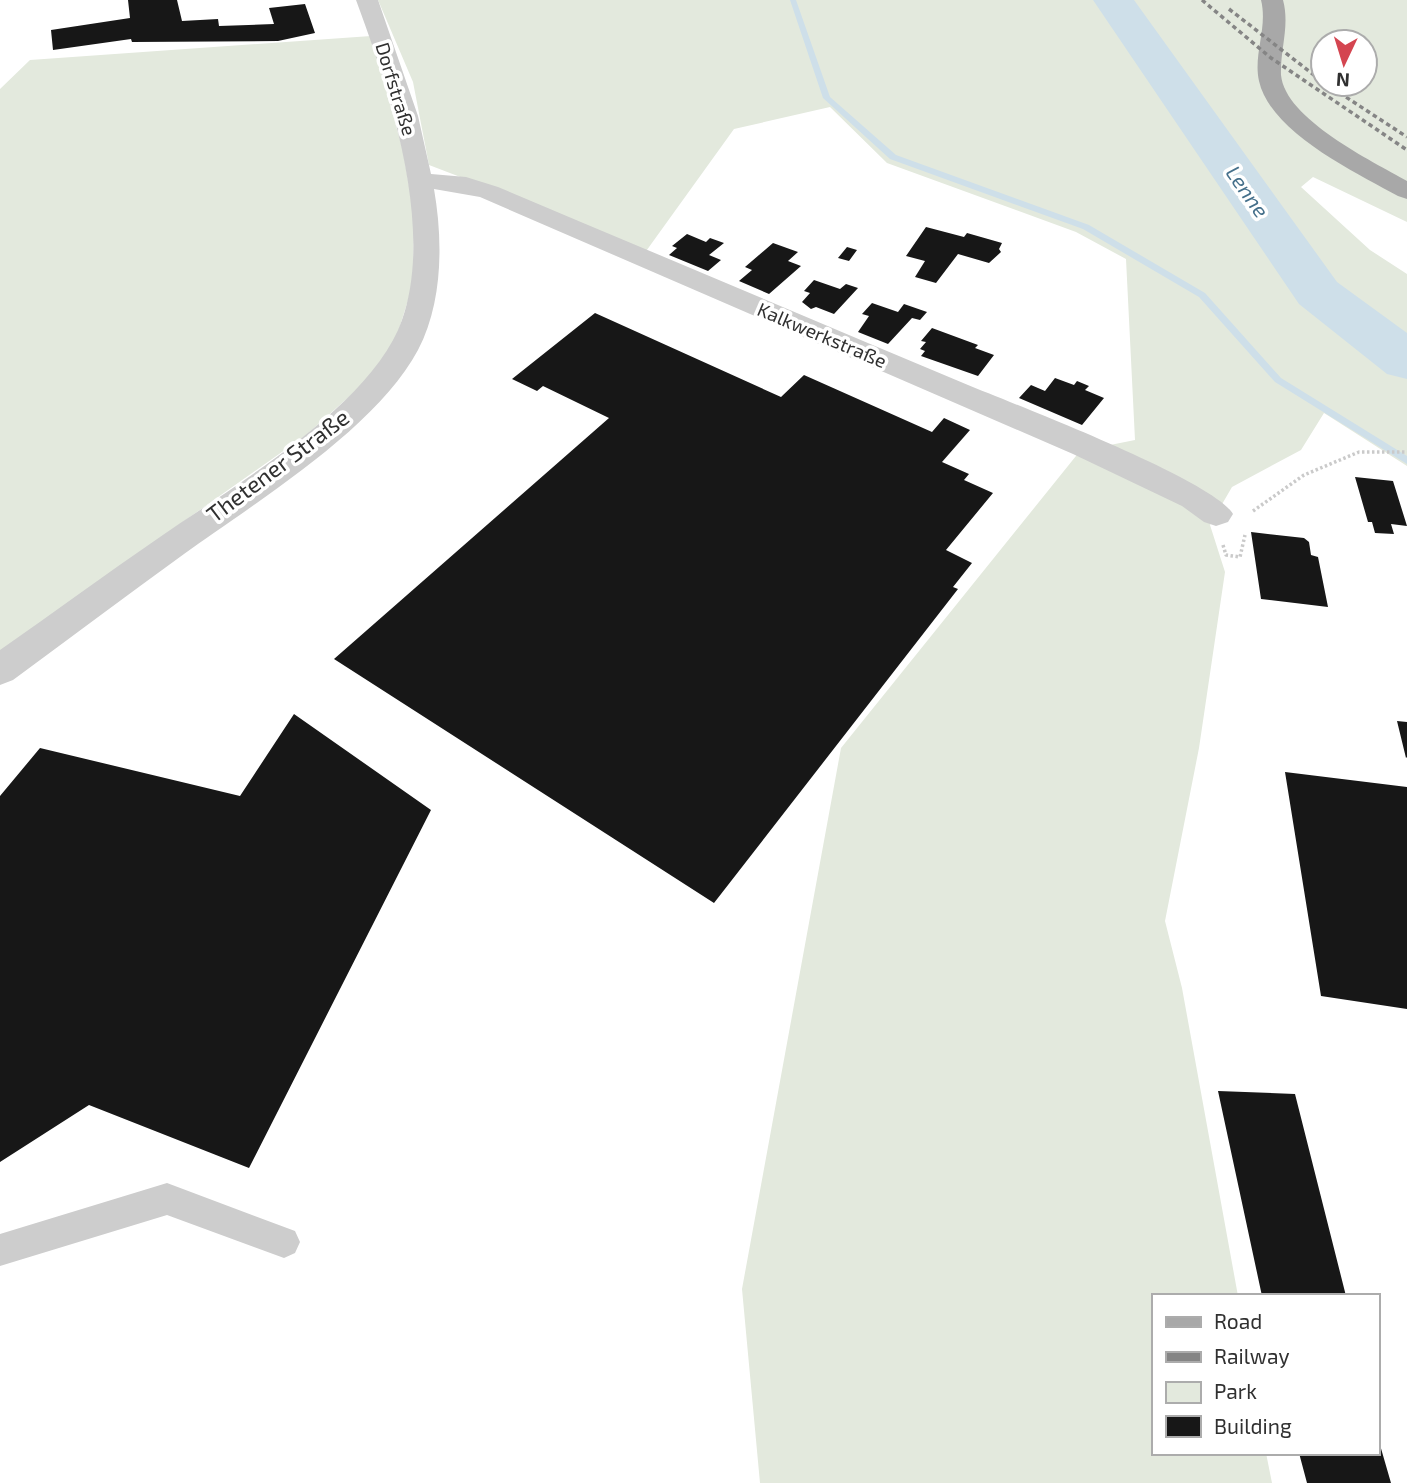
<svg xmlns="http://www.w3.org/2000/svg" width="1407" height="1483" font-family="'Exo 2',sans-serif">
	<style>
		.green { fill: #e3e9dd; fill-rule: evenodd }
		.lines { fill: none; stroke-linecap: round; stroke-linejoin: round }
		.stream { fill: #cedfe9; fill-rule: evenodd }
		.river { fill: #cedfe9; fill-rule: evenodd }
		.building { fill: #171717 }
		.path { stroke: #cacaca; stroke-width: 3.5; stroke-dasharray: 2.5 2.5; stroke-linecap: butt }
		.service { fill: #cdcdcd; fill-rule: evenodd }
		.minor { fill: #cdcdcd; fill-rule: evenodd }
		.primary { fill: #a8a8a8; fill-rule: evenodd }
		.rail { stroke: #858585; stroke-width: 3.5; stroke-dasharray: 4.5 3.5; stroke-linecap: butt }
		.labels { text-anchor: middle; stroke-width: 7; stroke-linejoin: round; paint-order: stroke }
		.far-street-label { font-size: 19px; fill: #303030; stroke: #fff }
		.far-water-label { font-size: 21px; font-style: italic; fill: #45708b; stroke: #fff }
		.street-label { font-size: 23px; fill: #303030; stroke: #fff }
	</style>
	<rect width="100%" height="100%" fill="#fff"/>
	<path class="green" d="M378,0H1407V222L1313,177L1301,187L1370,250L1407,274V466L1324,413L1301,450L1232,487L1210,525L1225,572L1199,748L1165,921L1182,988L1238,1296H1153V1453H1266L1272,1483H760L742,1289L841,748L1080,451L1135,440L1126,259L1076,232L887,163L830,107L734,129L644,254L515,198L429,165L413,82ZM1323,42H1365V84H1323Z
		M371,36L403,151L414,215L413,284L395,342L369,379L306,435L0,651V89L30,60Z"/>
	<g class="lines">
		<path class="stream" d="M790,0H796L830,97L896,155L1089,225L1205,293L1281,378L1407,456V464L1275,382L1199,297L1083,229L890,159L823,98Z"/>
		<path class="river" d="M1093,0H1134L1337,282L1407,333V379L1387,374L1299,304Z"/>
	</g>
	<path class="building" d="M128,0H177L182,21L218,19L219,26L274,24L269,8L305,4L315,33L278,41L132,42L131,39L53,50L51,30L130,18Z
		M926,227L964,237L967,233L1002,243L999,249L1001,252L989,263L958,254L936,283L915,277L925,261L906,256Z
		M687,234L706,242L710,238L724,243L709,255L721,260L708,271L669,255L677,248L672,246Z
		M773,243L798,252L788,261L801,266L769,294L739,281L752,270L745,267Z
		M847,247L857,250L849,261L838,258Z
		M814,280L840,289L846,284L858,288L834,314L816,307L811,309L802,302L810,293L804,291Z
		M872,303L898,312L904,304L927,312L920,320L912,318L888,344L858,332L869,316L862,314Z
		M595,313L781,397L804,375L932,432L944,418L970,430L942,462L969,474L964,480L993,493L946,550L972,563L953,587L958,589L714,903L334,659L609,418L543,386L537,391L512,379Z
		M932,328L978,345L975,348L994,355L978,376L921,356L925,351L920,349L926,342L921,341Z
		M1055,378L1074,385L1077,381L1089,386L1085,390L1104,398L1082,425L1019,398L1031,385L1045,391Z
		M1355,477L1393,481L1407,526L1391,524L1394,534L1375,533L1372,522H1368Z
		M1251,532L1304,538L1309,542L1311,555L1318,557L1328,607L1261,599Z
		M294,714L431,810L249,1168L89,1105L0,1162V796L40,748L240,796Z
		M1397,721L1407,722V757L1406,758Z
		M1285,772L1407,787V1009L1321,996Z
		M1218,1091L1295,1094L1346,1296H1262Z
		M1378,1438L1391,1483H1307L1299,1453H1377Z"/>
	<g class="lines">
		<path class="path" d="M1253,511L1304,475L1359,452H1407
			M1223,545L1226,555L1240,557L1245,535"/>
		<path class="service" d="M167,1183L295,1231L300,1242L295,1253L284,1258L167,1215L0,1266V1234Z"/>
		<path class="minor" d="M356,0H378L418,116L431,174L466,177L498,187C655,253 811,319 968,385C1014,404 1213,480 1233,514L1228,522L1216,526L1204,522L1182,506L1073,454L480,197L434,189C443,240 443,303 418,350C376,429 256,502 184,554C126,596 70,638 13,680L0,685V650C53,613 106,574 160,537C233,486 372,406 402,320C435,226 389,89 356,0Z"/>
		<path class="primary" d="M1261,0H1283C1290,26 1280,49 1281,75C1285,119 1372,161 1407,181V199L1398,196C1356,173 1270,132 1259,81C1253,54 1268,28 1261,0Z"/>
		<path class="rail" d="M1202,0L1271,58L1407,150
			M1229,9L1323,82
			M1326,84L1407,137"/>
	</g>
	<g class="labels">
		<g class="far-street-label">
			<text transform="translate(396 89) rotate(73)" y="7">Dorfstraße</text>
			<text transform="translate(822 335) rotate(23)" y="7">Kalkwerkstraße</text>
		</g>
		<g class="far-water-label">
			<text transform="translate(1247 192) rotate(55)" y="7">Lenne</text>
		</g>
		<g class="street-label">
			<text transform="translate(278 466) rotate(-37)" y="8">Thetener Straße</text>
		</g>
	</g>
	<rect x="1152" y="1294" width="228" height="161" fill="#ffffff" stroke="#acacac" stroke-width="2"/>
	<rect x="1166" y="1317" width="35" height="10" fill="#a8a8a8" stroke="#acacac" stroke-width="2"/>
	<text x="1214" y="1329" font-size="21" fill="#303030">Road</text>
	<rect x="1166" y="1352" width="35" height="10" fill="#858585" stroke="#acacac" stroke-width="2"/>
	<text x="1214" y="1364" font-size="21" fill="#303030">Railway</text>
	<rect x="1166" y="1382" width="35" height="21" fill="#e3e9dd" stroke="#acacac" stroke-width="2"/>
	<text x="1214" y="1399" font-size="21" fill="#303030">Park</text>
	<rect x="1166" y="1416" width="35" height="21" fill="#171717" stroke="#acacac" stroke-width="2"/>
	<text x="1214" y="1434" font-size="21" fill="#303030">Building</text>
	<g transform="translate(1344 63) rotate(184)"><circle r="33" fill="#ffffff" stroke="#acacac" stroke-width="2"/>
	<path d="M0-5L12 26L0 18L-12 26Z" fill="#d44550"/>
	<text y="-10" font-size="19" font-weight="bold" text-anchor="middle" fill="#303030">N</text>
	</g>
</svg>
